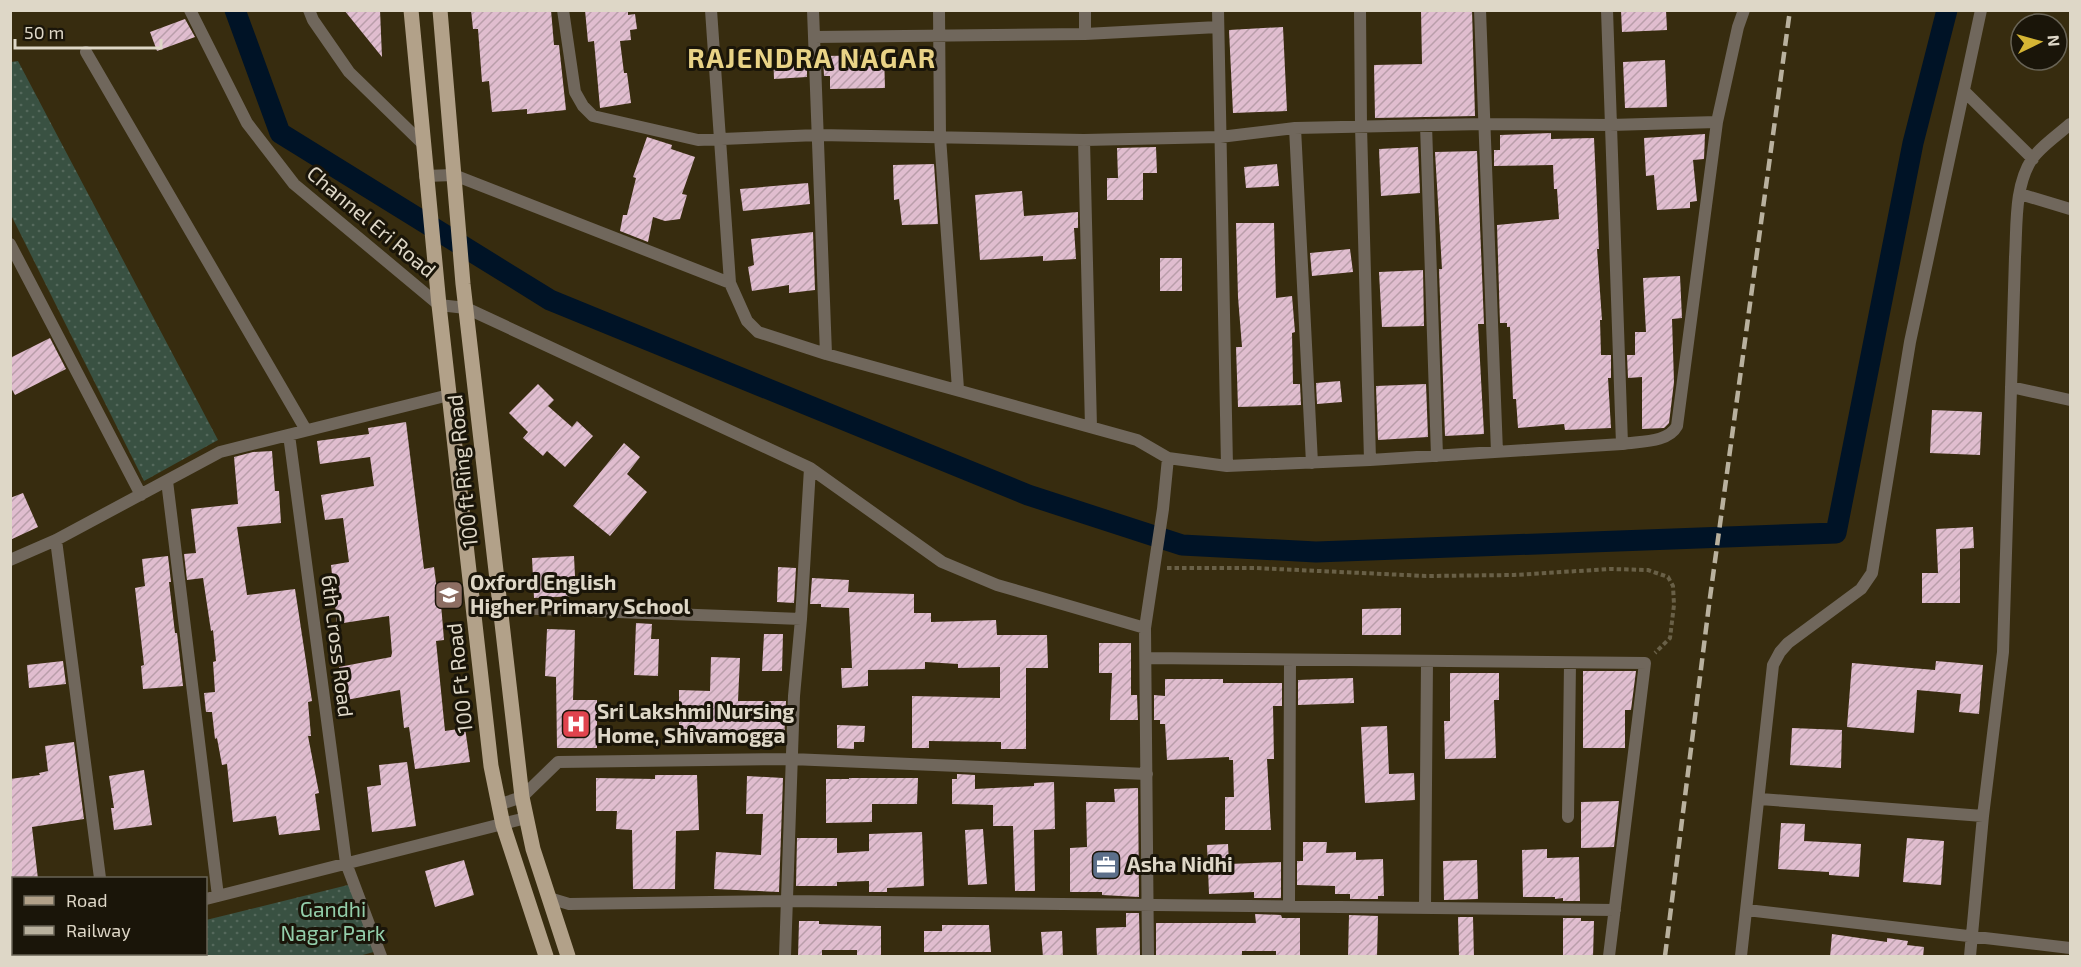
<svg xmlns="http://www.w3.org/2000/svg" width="2081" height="967" font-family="'Exo 2',sans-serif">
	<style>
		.grass { fill: url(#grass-dots) }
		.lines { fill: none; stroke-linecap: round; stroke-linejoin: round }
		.canal { stroke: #001326; stroke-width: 21 }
		.building { fill: url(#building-hatch) }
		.path { stroke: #696047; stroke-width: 4; stroke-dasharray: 4.5 3; stroke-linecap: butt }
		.street { stroke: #70675c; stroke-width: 12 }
		.primary { stroke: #b2a189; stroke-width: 15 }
		.rail { stroke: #b9b19e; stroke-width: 4.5; stroke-dasharray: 12 6; stroke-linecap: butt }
		.labels { text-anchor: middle; stroke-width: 6; stroke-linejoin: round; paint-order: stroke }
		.street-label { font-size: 21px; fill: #ded7c7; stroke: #1a1509 }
		.poi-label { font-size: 21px; font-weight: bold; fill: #ded7c7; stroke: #1a1509; text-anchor: start }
		.park-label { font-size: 21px; fill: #93ceaa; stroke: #1a1509 }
		.district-label { font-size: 27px; font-weight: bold; letter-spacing: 1.5px; fill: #e9d386; stroke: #1a1509 }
	</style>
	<defs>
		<pattern id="grass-dots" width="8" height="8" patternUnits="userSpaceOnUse" patternTransform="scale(1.5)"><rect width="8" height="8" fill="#395142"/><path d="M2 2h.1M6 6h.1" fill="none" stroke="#55695c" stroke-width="1.8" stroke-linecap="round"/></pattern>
		<pattern id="building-hatch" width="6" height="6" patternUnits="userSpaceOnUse" patternTransform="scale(1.5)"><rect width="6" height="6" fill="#e0bdcf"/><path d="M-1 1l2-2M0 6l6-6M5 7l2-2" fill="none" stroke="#b99eaa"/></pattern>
	</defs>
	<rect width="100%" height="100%" fill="#372c0f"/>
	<path class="grass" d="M18,61L218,440L144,481L11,215V62Z
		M352,884L381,950L359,956H57L70,954H206V920Z"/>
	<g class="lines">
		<path class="canal" d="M235,10L280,133L550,300L1028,495L1182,545L1316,552L1836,533L1913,143L1947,10"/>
	</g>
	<path class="building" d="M344,10H380L382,57Z
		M471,10H551L554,45H559L566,110L527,114V109L492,112L489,81L482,82L478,29H473Z
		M585,10H628V15L635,14L637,29L630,30L631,40L620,41L624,73H627L631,103L600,108L594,41L588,42Z
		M1421,10H1472L1475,116L1375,118L1374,65L1422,64Z
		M1621,10H1666L1667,30L1622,32Z
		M185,19L195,37L157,51L150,32Z
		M1283,27L1287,111L1233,113L1229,30Z
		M803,51V57H807V77L774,79L773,52Z
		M884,55L885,88L830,89V76H824L823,56Z
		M1665,60L1667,107L1625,108L1623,62Z
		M1551,133V139L1594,138L1599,249H1597L1602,320H1600L1601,355H1611V378H1608L1611,428L1565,430L1564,424L1518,428L1516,399H1513L1510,327H1507V323H1500L1497,225L1559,219L1557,189H1554L1553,165L1494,166V150H1500V135Z
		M1705,134L1704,159L1693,160L1697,201L1690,202V208L1657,210L1654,175L1646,176L1644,138Z
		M647,137L672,145L671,149L695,157L682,194L687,195L680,219L665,221L653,217L648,242L620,231L623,215H627L636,178L633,177Z
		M1156,147L1157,173H1143V200H1107V178H1118L1117,148Z
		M1418,147L1420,193L1381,196L1379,149Z
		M1477,151L1484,324H1478L1484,434L1445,436L1439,269H1442L1435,152Z
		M934,164L938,224L902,225L899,199L894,200L893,165Z
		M1277,164L1279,186L1246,188L1244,167Z
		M808,183L810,204L743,211L740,189Z
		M1022,191L1024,216L1078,212V228H1074L1076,259L1043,261V256L980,260L975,195Z
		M1236,223H1274L1276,298L1292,296L1295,332L1292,333L1293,384H1300L1301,405L1238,407L1236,347H1242L1238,297Z
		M813,232L815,290L789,293V285L752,291L748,267L754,265L751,239Z
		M1350,249L1353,272L1312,276L1310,253Z
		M1160,258H1182V291H1160Z
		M1423,270L1424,326L1382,327L1379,272Z
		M1680,276L1682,318L1672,319L1674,382L1669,423L1664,428L1642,429V377L1628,378L1627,355H1635V332H1646L1643,278Z
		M50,338L66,369L15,395L10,386V358Z
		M1340,381L1342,402L1317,404L1316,383Z
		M538,384L554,400L548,406L572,427L577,421L593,436L565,467L547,451L543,456L523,438L528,432L509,413Z
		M1426,384L1428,437L1378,440L1376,386Z
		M1932,410L1982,412L1980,455L1930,453Z
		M406,422L424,569L434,567L439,605L441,604L444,640L436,641L445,731L465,728L470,762L415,769L409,727L404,728L400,690L346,700L339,667L391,657L392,653L389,616L337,624L331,565L349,562L343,518L325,520L321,495L374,486L370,457L320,464L317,441L369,434L368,428Z
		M624,443L640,457L627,474L647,492L610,536L573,506Z
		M272,451L275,491H279L281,523L237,527L247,595L295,589L312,701L308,702L311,736H308L319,793L315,794L320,830L279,835L276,816L233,822L227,764L222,765L217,738L215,739L212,712H206L204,693L215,692L213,662L216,661L213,630L211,631L203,578L187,580L184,554L196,553L191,509L238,504L234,457L253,452Z
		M23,493L38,527L10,540V498Z
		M1973,527L1974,548L1960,549V603H1922V573H1938L1936,529Z
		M168,556L171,582H169L175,633H177L183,686L143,689L141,666L144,665L135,588L145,586L142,559Z
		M574,556L576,596L534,598L532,558Z
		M778,567L796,568L794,603L777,602Z
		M812,578L849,580L848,592L914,594V613H931V622L996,620L997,635H1047L1048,668H1026V749H1001V742L929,741V748H912V696L1000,698V667L958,668V664L925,662V669L868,670V686L842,688L841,668H852L849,608L821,607V604H810Z
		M1401,608V635H1362V609Z
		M636,623L652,624L651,639H659L658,676L634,675Z
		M547,629L575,630L573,700H597V748H557L556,677L545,676Z
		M764,634H783L782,671H762Z
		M1099,643H1131V695H1137L1138,720H1110L1112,673H1099Z
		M711,657L740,658L738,701H786L784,742H776V746L679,742V690L710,691Z
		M63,661L66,684L29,688L27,665Z
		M1936,661L1983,665L1979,714L1959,712L1961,694L1917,690L1914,733L1847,727L1852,663L1935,670Z
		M1583,671H1636L1631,710H1625V748H1583Z
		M1450,673H1499V700H1494L1496,758L1445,759L1444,721H1450Z
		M1353,678L1354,703L1298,705V680Z
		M1165,679H1223V683H1282V706H1273L1274,759H1267L1271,830H1225V797H1234L1233,760H1229V757L1167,760L1165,724H1160V720H1154V695L1165,696Z
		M837,725L865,726L864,742H854V749L837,748Z
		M1387,726L1389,774L1414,773L1415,800L1365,803L1361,727Z
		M1792,728L1842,730L1841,768L1790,765Z
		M74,742L84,819L32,827L38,879H10V779L40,775L39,773L48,771L45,746Z
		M407,762L416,826L372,832L367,787L381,785L379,765Z
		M144,770L152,825L114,830L111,808H114L109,776Z
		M957,774L975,775V789L1034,786V783L1054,782L1055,829L1034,830L1035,891H1015L1013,826H993V805L952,804V779H957Z
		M655,775H697L699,830L676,831L675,889H633L632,830L616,829L617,811H596V778L655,779Z
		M747,776L783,778L779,892L714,889L716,852L761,855L763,814H746Z
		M849,778H918L917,804H872V822L826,823V779H849Z
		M1138,788L1139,897L1102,895V892H1070V848L1087,847L1086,802H1115L1114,789Z
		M1619,801L1614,847L1581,848V802Z
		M1781,823L1805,824L1804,841L1861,844L1859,877L1829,875V872L1778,869Z
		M983,829L987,884L968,885L965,830Z
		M922,832L924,886L887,888V892H869V881L837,882V886H796L797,838H837V853L869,851V834Z
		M1907,838L1944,841L1941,885L1903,882Z
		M1303,842H1327L1326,853L1356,852V860L1383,859L1384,896H1378V899H1350V894H1335V886L1297,885V861H1303Z
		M1228,844L1229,864L1281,862V898H1254V892L1209,894L1207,845Z
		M1547,849V858L1579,857L1580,901H1563V898L1555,899V897H1523L1522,850Z
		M464,860L474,895L435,907L425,871Z
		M1477,860L1478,899L1444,900L1443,861Z
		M1126,913H1139L1140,957H1097L1096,928L1126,927Z
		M1255,914L1281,915L1282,918H1300V957H1276V951H1242V957H1156V923H1256Z
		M1349,915L1378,916L1377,957H1348Z
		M1458,917H1473L1474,957H1459Z
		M1563,918H1581V921H1594L1593,957H1563Z
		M799,921H819V924L881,926V957H857V950H822V957H798Z
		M942,925H989L991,952H924V931H942Z
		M1062,931L1063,957H1043L1041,932Z
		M1832,934L1887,942V938L1908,941L1907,945L1924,947L1923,957H1830Z"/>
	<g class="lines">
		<path class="path" d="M1167,568H1255L1426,576L1514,575L1610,569L1648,570L1668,577L1673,586L1674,605L1670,638L1655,653"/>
		<path class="street" d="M190,10L247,123L294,184L439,305L466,308L810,468L801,619L794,696L785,956
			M309,10L313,20L349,72L423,144
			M563,10L575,92L583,106L593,116L698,140L818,135L1084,140L1220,137L1295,128L1483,124L1610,125L1717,122
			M813,10L826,354
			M939,10L940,137L958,389
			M1085,10V34
			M1218,10L1227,466
			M1360,10L1361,126L1370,460
			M1480,10L1497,452
			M1607,10L1622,444
			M814,37L1085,34L1218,27
			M86,52L306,430
			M1964,91L2033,159
			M1426,125L1437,456
			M1295,128L1312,463
			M1084,140L1091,427
			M425,176L454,175L730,283L711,10
			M2020,194L2070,209
			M10,244L141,495
			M730,283L747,321L758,332L826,354L1137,440L1168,458L1227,466L1370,460L1622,444C1640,441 1668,443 1677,426L1717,122L1738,27L1744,10
			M2011,387L2070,400
			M289,435L346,863L381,956
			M810,468L942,562L997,585L1145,628
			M167,481L218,896
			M56,540L100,878
			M10,560L56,540L220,452L449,395
			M499,605L512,608L801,619
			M1146,658L1645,663L1609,956
			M1760,799L1983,816
			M498,805L522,797L558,762L791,759L1147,774
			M1568,817L1570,663
			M549,898L569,904L786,901L1615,910
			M206,899L526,818
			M1289,906L1290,660
			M1425,908L1427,661
			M1747,910L2070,948
			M10,950L14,949
			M1148,956L1145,628L1163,509L1168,458
			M1741,956L1773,665L1780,652L1788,643L1861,589L1872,573L1910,342L1981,10
			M1970,956L1983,816L2003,652L2015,257C2017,227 2014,186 2032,159C2041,146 2058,135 2070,124"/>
		<path class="primary" d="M411,10L439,305L491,766L503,825L546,956
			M440,10L463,284L522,797L533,849L568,956"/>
		<path class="rail" d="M1665,956L1709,605L1790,10"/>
	</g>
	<defs>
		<g id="school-square" transform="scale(1.5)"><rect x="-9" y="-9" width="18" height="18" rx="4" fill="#8d6e63" stroke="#1a1509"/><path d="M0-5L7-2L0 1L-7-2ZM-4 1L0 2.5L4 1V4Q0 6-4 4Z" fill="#fff"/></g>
		<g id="hospital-square" transform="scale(1.5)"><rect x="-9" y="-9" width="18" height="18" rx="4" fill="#e0444e" stroke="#1a1509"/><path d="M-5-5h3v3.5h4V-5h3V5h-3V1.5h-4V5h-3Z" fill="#fff"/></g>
		<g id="office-square" transform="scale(1.5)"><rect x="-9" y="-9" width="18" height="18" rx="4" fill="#5c6f8a" stroke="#1a1509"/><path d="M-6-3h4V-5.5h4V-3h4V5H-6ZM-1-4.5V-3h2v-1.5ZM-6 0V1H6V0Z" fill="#fff"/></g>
	</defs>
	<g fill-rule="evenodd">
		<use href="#school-square" x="449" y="595"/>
		<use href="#hospital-square" x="576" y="724"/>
		<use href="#office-square" x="1106" y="865"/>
	</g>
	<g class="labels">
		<g class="street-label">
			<text transform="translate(371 222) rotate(40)" y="7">Channel Eri Road</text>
			<text transform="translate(463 471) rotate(-96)" y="7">100 ft Ring Road</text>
			<text transform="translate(337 646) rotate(83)" y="7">6th Cross Road</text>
			<text transform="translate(460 678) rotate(-96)" y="7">100 Ft Road</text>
		</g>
		<g class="poi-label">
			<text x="470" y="590">Oxford English<tspan x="470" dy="24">Higher Primary School</tspan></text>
			<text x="597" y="719">Sri Lakshmi Nursing<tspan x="597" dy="24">Home, Shivamogga</tspan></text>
			<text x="1127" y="872">Asha Nidhi</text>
		</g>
		<g class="park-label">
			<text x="333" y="917">Gandhi<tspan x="333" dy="24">Nagar Park</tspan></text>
		</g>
		<g class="district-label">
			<text x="812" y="68">RAJENDRA NAGAR</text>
		</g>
	</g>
	<rect width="2081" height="967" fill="none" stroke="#ded7c7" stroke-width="24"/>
	<rect x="12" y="877" width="195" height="78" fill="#1a1509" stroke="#686355" stroke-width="1.5"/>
	<rect x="24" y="896" width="30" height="9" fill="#b2a189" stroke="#686355" stroke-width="1.5"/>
	<text x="66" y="907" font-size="18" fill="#ded7c7">Road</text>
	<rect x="24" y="926" width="30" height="9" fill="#b9b19e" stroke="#686355" stroke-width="1.5"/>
	<text x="66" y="937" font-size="18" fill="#ded7c7">Railway</text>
	<g transform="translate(2039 42) rotate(85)"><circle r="28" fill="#1a1509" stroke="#686355" stroke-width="1.5"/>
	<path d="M0-4.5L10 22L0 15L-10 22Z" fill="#d5b534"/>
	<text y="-9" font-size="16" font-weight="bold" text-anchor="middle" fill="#ded7c7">N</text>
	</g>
	<path d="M15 39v9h146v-9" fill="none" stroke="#ded7c7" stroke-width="3"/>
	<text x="24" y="39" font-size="18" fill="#ded7c7" stroke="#1a1509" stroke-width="4.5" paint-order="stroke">50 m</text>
</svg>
